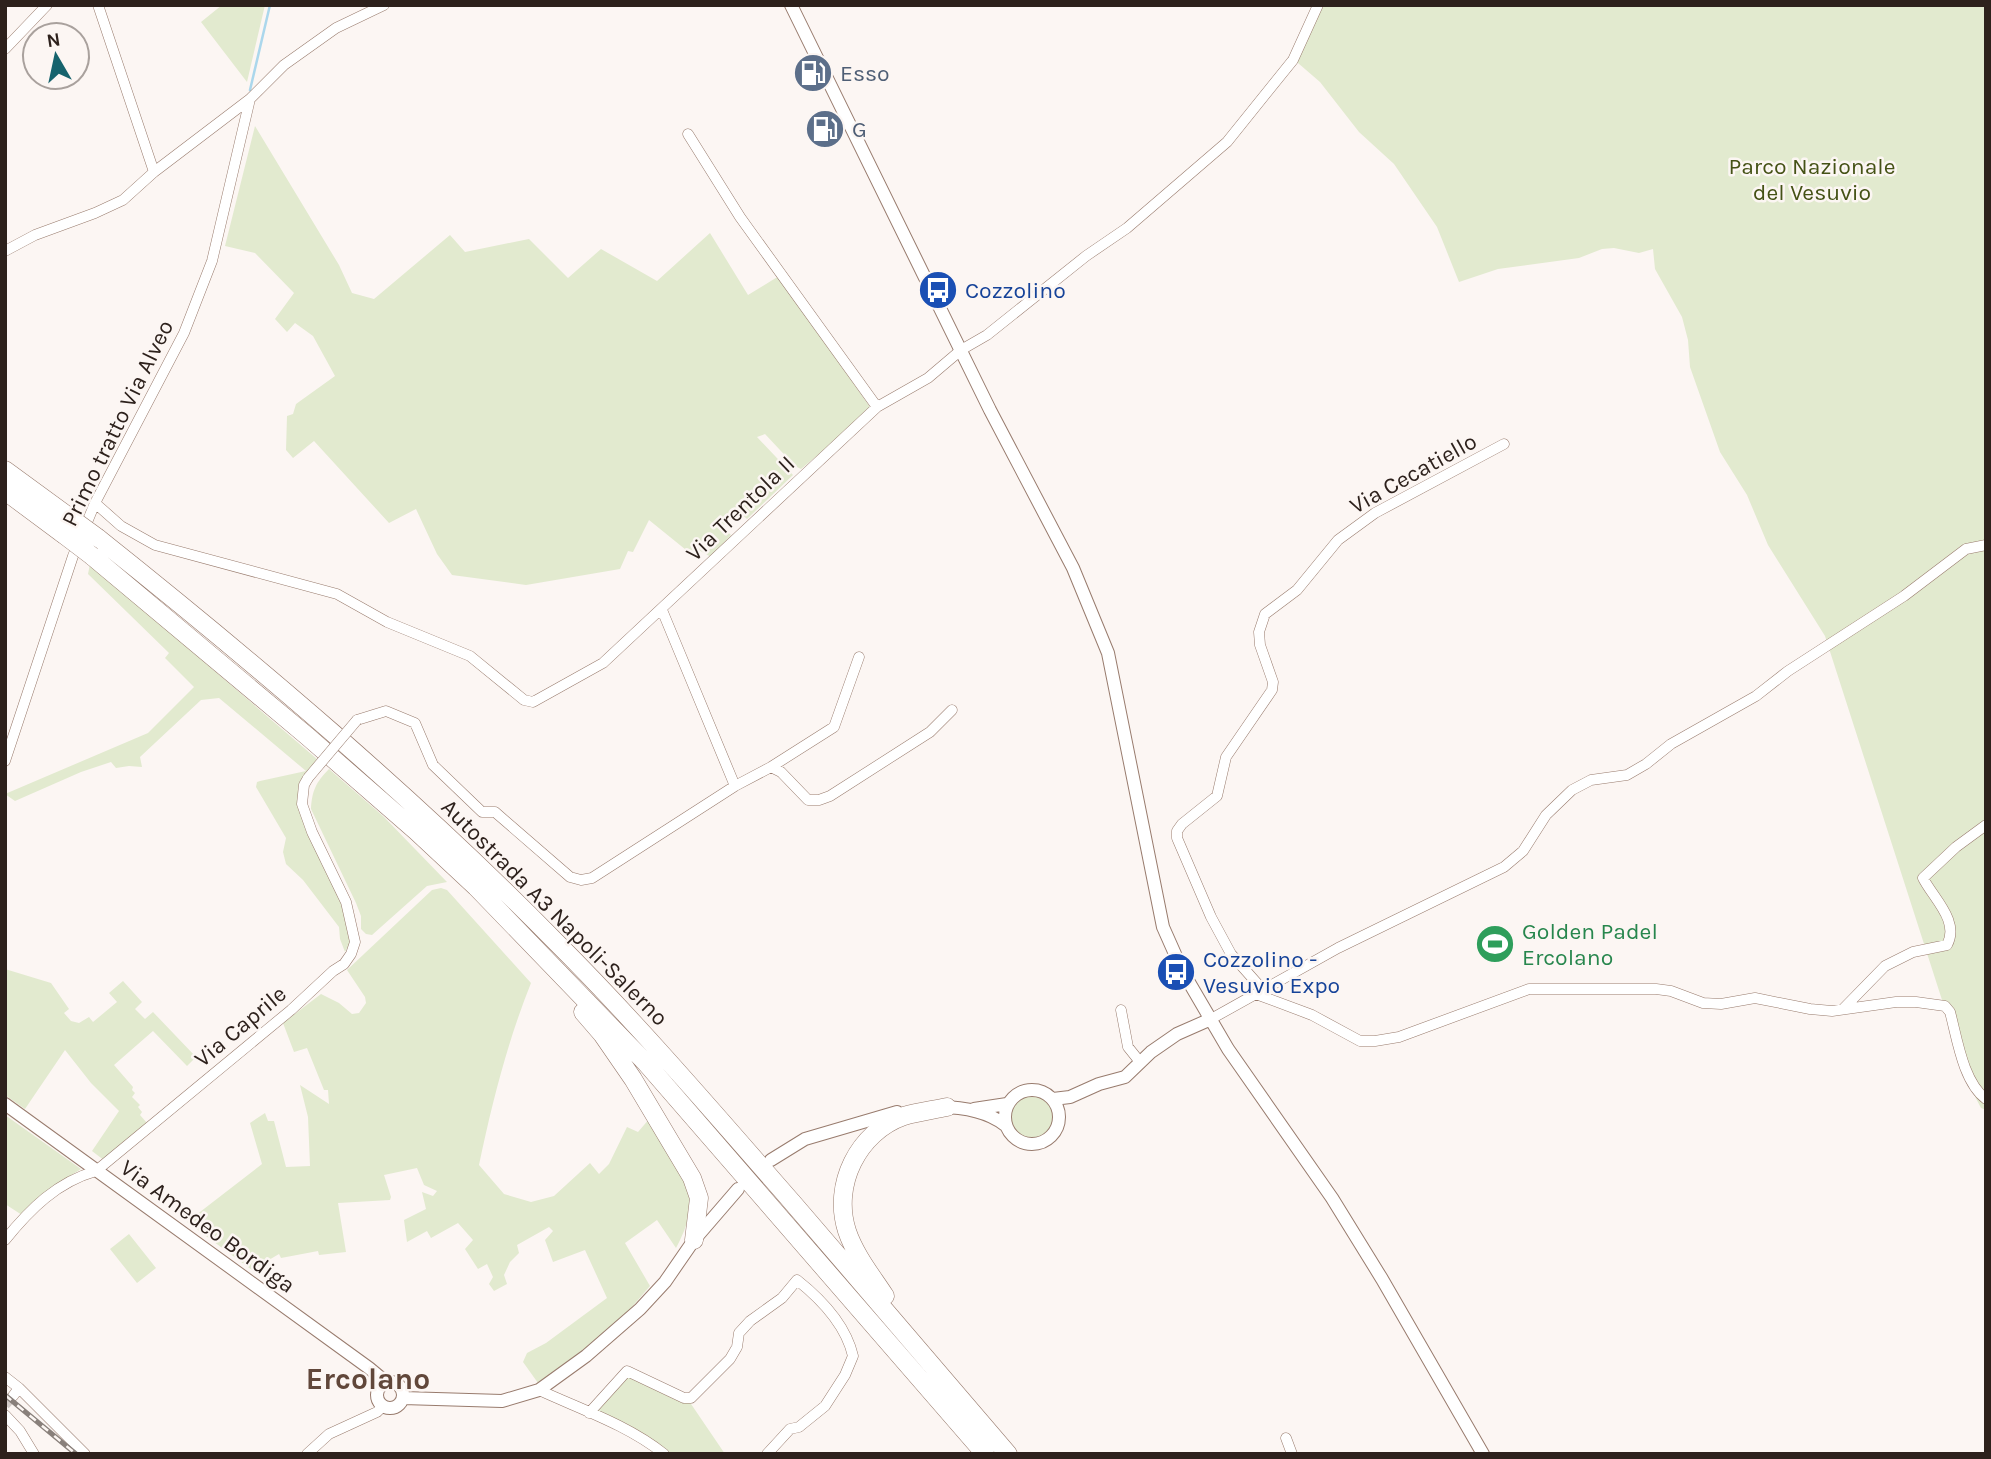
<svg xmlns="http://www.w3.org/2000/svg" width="1991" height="1459" font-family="Karla,sans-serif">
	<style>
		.green { fill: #e2eacf }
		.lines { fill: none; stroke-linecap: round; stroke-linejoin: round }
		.stream { stroke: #abd7ec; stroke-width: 2.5 }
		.street-tunnel { stroke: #d3cbc8; stroke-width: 10; stroke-dasharray: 10 5; stroke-linecap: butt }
		.street-casing { stroke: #987b6d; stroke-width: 11 }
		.secondary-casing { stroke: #987b6d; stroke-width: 14 }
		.highway-casing { stroke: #987b6d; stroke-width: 19 }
		.street { stroke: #fff; stroke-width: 10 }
		.secondary { stroke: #fff; stroke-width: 12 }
		.highway { stroke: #fff; stroke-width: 18 }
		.rail-casing { stroke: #89807b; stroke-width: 5 }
		.rail { stroke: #fcf6f3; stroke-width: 2.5; stroke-dasharray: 8; stroke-linecap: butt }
		.street-bridge-casing { stroke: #987b6d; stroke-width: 11; stroke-linecap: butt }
		.highway-bridge-casing { stroke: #987b6d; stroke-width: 19; stroke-linecap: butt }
		.street-bridge { stroke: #fff; stroke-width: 10 }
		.highway-bridge { stroke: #fff; stroke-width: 18 }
		.labels { text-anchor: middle; stroke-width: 5; stroke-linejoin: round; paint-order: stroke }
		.service-label { font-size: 23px; fill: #4e5e75; stroke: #fcf6f3; text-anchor: start }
		.park-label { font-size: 23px; fill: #455216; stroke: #fcf6f3 }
		.transit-label { font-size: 23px; fill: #164399; stroke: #fcf6f3; text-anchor: start }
		.street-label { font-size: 23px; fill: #2d211c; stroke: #fcf6f3 }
		.leisure-label { font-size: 23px; fill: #27864d; stroke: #fcf6f3; text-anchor: start }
		.district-label { font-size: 30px; font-weight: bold; fill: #61473a; stroke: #fcf6f3 }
	</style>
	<rect width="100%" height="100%" fill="#fcf6f3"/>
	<path class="green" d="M222,5H265L247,82L201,22Z
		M1314,5H1986V1110L1981,1108L1970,1087L1825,636L1768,545L1747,495L1720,452L1690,367L1688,340L1682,317L1655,269L1653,249L1639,253L1614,248L1602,249L1579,258L1498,269L1459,282L1437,227L1394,164L1359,132L1320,82L1291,57Z
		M255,126L339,265L352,293L374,299L450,235L465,252L529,239L568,278L601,249L657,281L710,233L748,295L779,276L872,410L801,469L795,466L765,434L757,437L793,475L747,519L738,511L722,527L731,535L711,557L697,549L691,554L649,520L633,552L628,551L620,569L526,585L452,575L437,554L416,509L389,523L314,441L293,458L286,450L287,416L293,414L296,404L335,376L313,336L295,323L287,332L275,319L294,293L255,253L225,246Z
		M90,564L317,759C303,778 298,799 303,822L347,913L351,941L345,952L340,939L339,927L303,880L286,864L283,852L286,838L256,787L257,782L260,781L306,771L219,698L201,700L140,757L142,767L129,766L116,768L111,762L81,772L15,801L5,794L148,733L194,687L165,658L169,653L88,574Z
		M329,769L383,816L447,882L427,886L372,935L366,934L361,929V916L356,903L311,809C312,791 316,782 329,769Z
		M441,888L447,890L531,983C507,1043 492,1103 479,1165L504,1194L531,1202L554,1196L590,1163L599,1174L609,1164L627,1127L638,1132L650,1118C660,1137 690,1181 690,1201C690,1219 684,1233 676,1248L657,1220L625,1243L650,1286L612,1330L538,1383L523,1362L527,1353L546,1343L607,1298L585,1250L553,1262L545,1240L553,1231L549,1227L517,1245L519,1253L510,1262L504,1275L507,1284L494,1291L489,1284L493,1277L487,1264L478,1269L465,1249L473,1240L458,1223L431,1238L427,1231L407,1242L404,1220L426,1209L422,1192L433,1196L437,1191L424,1185L417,1168L384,1175L391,1197L390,1200L338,1203L346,1252L319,1255L318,1251L281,1258L279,1254L252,1270L187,1222L262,1164L250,1123L265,1113L268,1121H274L286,1167L310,1166L308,1117L300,1085L329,1104L328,1090H324L307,1048L294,1052L283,1023L321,994L339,1003L352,1014L359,1013L366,1003L365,997L347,970L432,890Z
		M5,969L51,983L69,1009L64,1013L71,1021L79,1023L89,1017L93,1022L117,1002L109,993L123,981L142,1002L135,1009L145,1019L153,1012L196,1057L187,1066L153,1031L114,1065L133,1087L132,1090L135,1093L132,1097L140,1105L138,1107L142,1112L140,1115L147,1123L105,1161L92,1151L119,1111L91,1083L65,1050L25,1109L5,1095Z
		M1010 1117a22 22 0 1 1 44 0a22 22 0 1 1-44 0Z
		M5,1115L81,1169L56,1185L22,1215L5,1204Z
		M129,1234L156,1268L137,1283L110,1249Z
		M628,1376L689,1401L725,1454H670L651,1440L595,1409Z"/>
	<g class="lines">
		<path class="stream" d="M250,90L270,5"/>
		<path class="street-tunnel" d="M5,1405L13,1396"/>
		<g class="street-casing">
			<path id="street" d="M98,5L154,172
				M5,49L47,5
				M688,134L740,217L877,407
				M5,251L35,235L95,213L123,200L154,172L250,99L284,65L336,28L384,5
				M95,503L121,526L155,545L337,594L387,622L470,656L524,700L533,702L603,663L877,407L928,378L961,350L987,335L1086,256L1127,228L1227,142L1293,60L1318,5
				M357,720L386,711L415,723L433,765L482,812H495L570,877L581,880L592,878L735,786L662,610
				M5,761L73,556L95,503L184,333L212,261L250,99
				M771,767L781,772L808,800H819L830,796L930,732L952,710
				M735,786L771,767L834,727L859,657
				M1263,990L1231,954L1211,917L1177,838V831L1182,824L1217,796L1226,757L1272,690L1273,682L1260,645L1259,632L1265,614L1297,590L1338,540L1375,513L1504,444
				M1256,994L1312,1015L1360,1041H1375L1399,1037L1529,989H1656L1671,991L1703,1003L1721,1004L1755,998L1810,1009L1832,1011L1896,1002H1916L1945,1006L1950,1012C1957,1038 1963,1082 1986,1099
				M1843,1009L1885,966L1913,952L1947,945C1960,921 1933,898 1923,878L1956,847L1986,825
				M1121,1010L1128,1047L1140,1062
				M1211,1019L1338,948L1504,867L1523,851L1546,815L1572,790L1591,780L1627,775L1646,764L1671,744L1756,696L1788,671L1904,596L1966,549L1986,545
				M5,1240C30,1209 57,1182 96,1171L291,1010L333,971L344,964L351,954L355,942L346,902L312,832L302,804L304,785L308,778
				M5,1377L19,1388L13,1396
				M19,1388L85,1454
				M539,1390C580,1409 628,1425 664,1454
				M589,1413L627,1371L684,1398H691L730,1359L737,1347L739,1333L750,1321L782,1298L797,1280C821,1299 846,1326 853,1356L845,1375L825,1406L799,1427L790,1429L767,1454
				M5,1415L20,1431L34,1454
				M1286,1438L1292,1454
				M307,1454L329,1434L377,1412L383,1406"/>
		</g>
		<g class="secondary-casing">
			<path id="secondary" d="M791,5L990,410L1073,568L1108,653L1163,927L1183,972L1228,1049L1332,1198L1382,1279L1483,1454
				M1005 1117a27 27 0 1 1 54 0a27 27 0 1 1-54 0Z
				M1053,1099L1070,1097L1099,1084L1125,1077L1151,1052L1177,1034L1211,1019
				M5,1104L369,1368L381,1378L384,1384
				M939,1107C962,1107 987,1111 1005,1125
				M974,1109L1007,1104
				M771,1160L805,1139L897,1112
				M377 1395a13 13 0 1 1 26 0a13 13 0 1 1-26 0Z
				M403,1398L502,1401L539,1390L586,1356L640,1309L665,1282L694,1240L738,1189"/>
		</g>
		<g class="highway-casing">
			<path id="highway" d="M5,470L72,519
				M5,491L63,534
				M98,538C255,663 416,799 556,942C639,1025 715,1114 792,1202C864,1286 936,1369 1008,1454
				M92,556L307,736L416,831L476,887L646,1063L985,1454
				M583,1012L602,1034L633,1079L692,1178L699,1198L694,1240
				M885,1296C872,1276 855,1255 847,1231C832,1185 858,1132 904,1116C918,1112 933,1110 947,1107"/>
		</g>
		<use href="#street" class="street"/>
		<use href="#secondary" class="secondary"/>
		<use href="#highway" class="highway"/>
		<g class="rail-casing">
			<path id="rail" d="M5,1395L76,1454"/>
		</g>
		<use href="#rail" class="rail"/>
		<g class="street-bridge-casing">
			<path id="street-bridge" d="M308,778L357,720"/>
		</g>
		<g class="highway-bridge-casing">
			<path id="highway-bridge" d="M72,519L98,538
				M63,534L92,556"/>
		</g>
		<use href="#street-bridge" class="street-bridge"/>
		<use href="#highway-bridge" class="highway-bridge"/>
	</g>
	<defs>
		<g id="fuel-disc" transform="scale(2.0125)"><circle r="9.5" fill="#5c6f8a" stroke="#fcf6f3"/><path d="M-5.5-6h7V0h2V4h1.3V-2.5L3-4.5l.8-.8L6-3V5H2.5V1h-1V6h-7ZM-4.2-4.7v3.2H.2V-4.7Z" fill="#fff"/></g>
		<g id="bus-disc" transform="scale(2.0125)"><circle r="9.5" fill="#1a4fb4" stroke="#fcf6f3"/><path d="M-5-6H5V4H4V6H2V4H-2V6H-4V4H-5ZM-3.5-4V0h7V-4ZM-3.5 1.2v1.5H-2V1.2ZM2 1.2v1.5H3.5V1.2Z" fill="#fff"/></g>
		<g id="stadium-disc" transform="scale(2.0125)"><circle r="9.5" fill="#2e9e5b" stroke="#fcf6f3"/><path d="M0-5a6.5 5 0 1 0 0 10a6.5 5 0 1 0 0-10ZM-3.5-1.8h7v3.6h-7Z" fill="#fff"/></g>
	</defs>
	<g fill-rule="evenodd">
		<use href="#fuel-disc" x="813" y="73"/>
		<use href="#fuel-disc" x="825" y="129"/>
		<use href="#bus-disc" x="938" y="290"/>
		<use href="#stadium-disc" x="1495" y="944"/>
		<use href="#bus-disc" x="1176" y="972"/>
	</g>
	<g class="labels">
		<g class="service-label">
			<text x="840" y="81">Esso</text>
			<text x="852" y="137">G</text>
		</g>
		<g class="park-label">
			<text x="1812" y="174">Parco Nazionale<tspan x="1812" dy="26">del Vesuvio</tspan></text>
		</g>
		<g class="transit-label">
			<text x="965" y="298">Cozzolino</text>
			<text x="1203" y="967">Cozzolino -<tspan x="1203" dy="26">Vesuvio Expo</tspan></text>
		</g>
		<g class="street-label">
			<text transform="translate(117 423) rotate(-64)" y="8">Primo tratto Via Alveo</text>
			<text transform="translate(1413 473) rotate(-29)" y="8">Via Cecatiello</text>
			<text transform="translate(740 508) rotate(-44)" y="8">Via Trentola II</text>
			<text transform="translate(555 912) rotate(45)" y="8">Autostrada A3 Napoli-Salerno</text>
			<text transform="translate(240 1026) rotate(-40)" y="8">Via Caprile</text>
			<text transform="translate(208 1226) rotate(36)" y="8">Via Amedeo Bordiga</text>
		</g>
		<g class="leisure-label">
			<text x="1522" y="939">Golden Padel<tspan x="1522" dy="26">Ercolano</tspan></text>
		</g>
		<g class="district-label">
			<text x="368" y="1389">Ercolano</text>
		</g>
	</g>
	<rect width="1991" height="1459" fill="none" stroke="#2d211c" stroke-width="14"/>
	<g transform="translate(56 56) rotate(351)"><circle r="33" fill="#fcf6f3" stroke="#a9a19d" stroke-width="2"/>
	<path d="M0-5L12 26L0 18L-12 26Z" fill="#16636d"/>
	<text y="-10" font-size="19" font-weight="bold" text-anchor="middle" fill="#2d211c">N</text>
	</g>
</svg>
